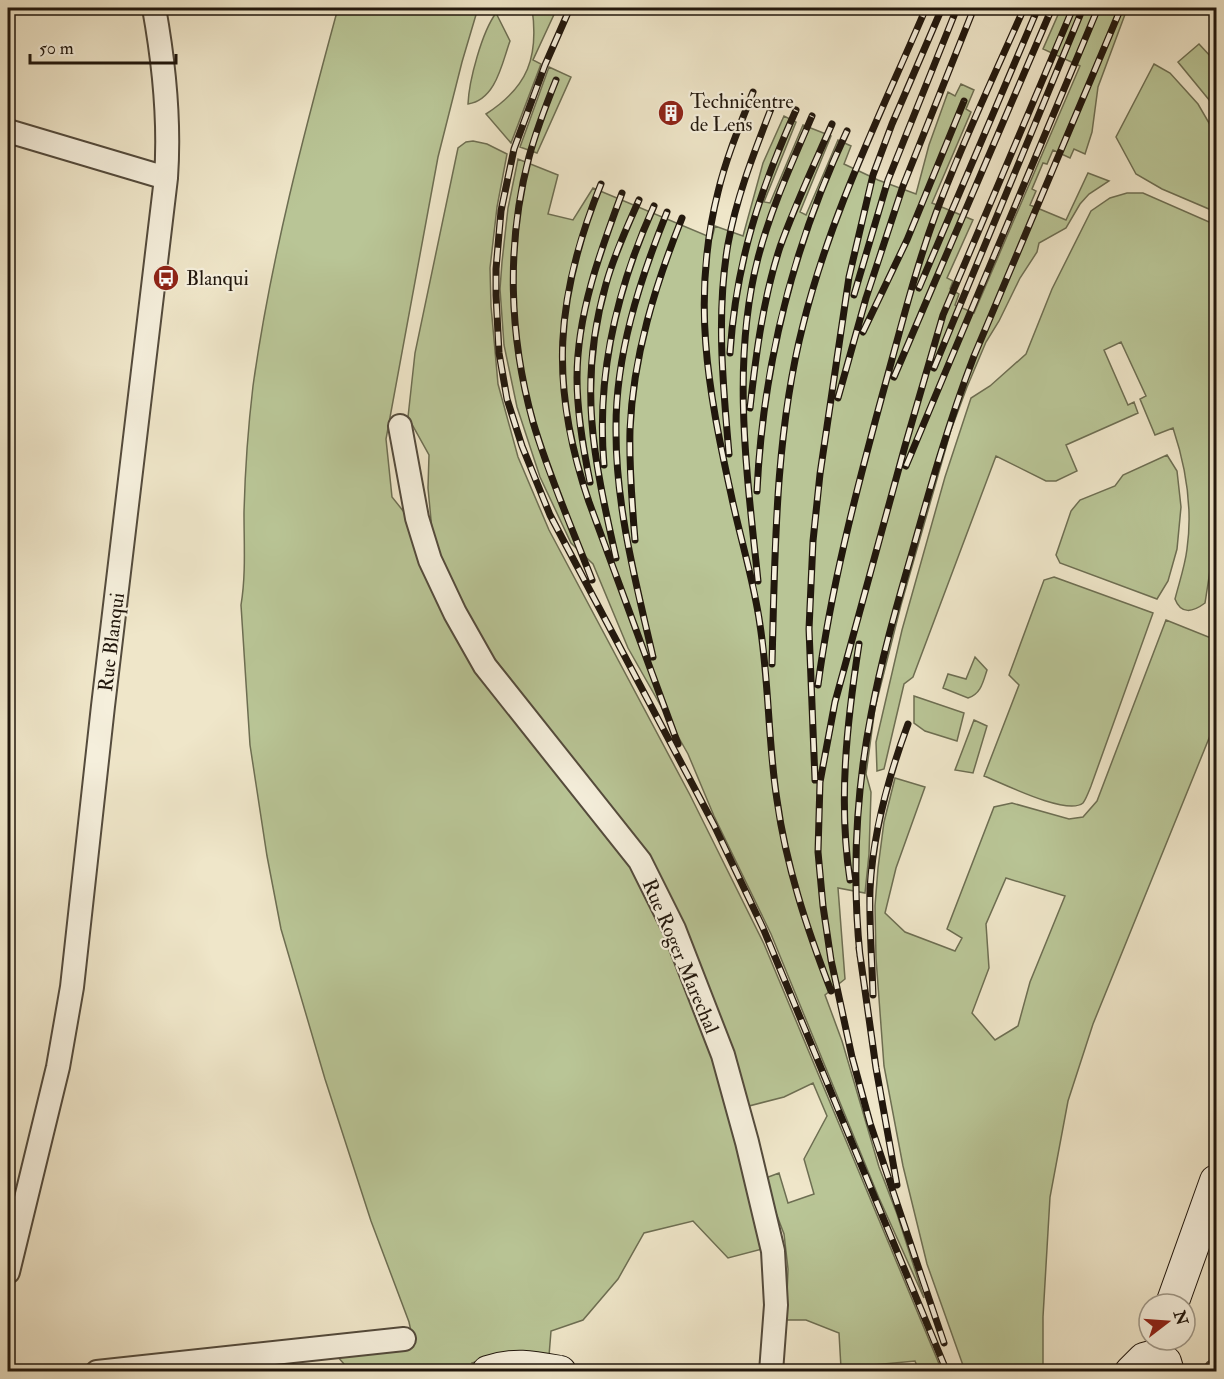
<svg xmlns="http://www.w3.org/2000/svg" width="1224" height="1379" font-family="'IM FELL Double Pica',serif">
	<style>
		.green { fill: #b9c596; stroke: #6d6e52; stroke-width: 1.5; fill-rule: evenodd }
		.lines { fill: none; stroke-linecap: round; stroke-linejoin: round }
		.street-casing { stroke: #544b3c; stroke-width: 26 }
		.secondary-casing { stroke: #21170d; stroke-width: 34 }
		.street { stroke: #f5efdc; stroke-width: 22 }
		.secondary { stroke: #f5efdc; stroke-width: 32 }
		.rail-casing { stroke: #21170d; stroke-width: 7 }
		.rail { stroke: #f5efdc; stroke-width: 4.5; stroke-dasharray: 14; stroke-linecap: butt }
		.labels { text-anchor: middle; stroke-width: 4.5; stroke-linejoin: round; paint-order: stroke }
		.poi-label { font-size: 20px; fill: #21170d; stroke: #f5efdc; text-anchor: start }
		.street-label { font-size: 20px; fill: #21170d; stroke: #f5efdc }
	</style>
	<rect width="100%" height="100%" fill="#efe6c9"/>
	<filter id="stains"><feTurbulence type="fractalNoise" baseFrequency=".00333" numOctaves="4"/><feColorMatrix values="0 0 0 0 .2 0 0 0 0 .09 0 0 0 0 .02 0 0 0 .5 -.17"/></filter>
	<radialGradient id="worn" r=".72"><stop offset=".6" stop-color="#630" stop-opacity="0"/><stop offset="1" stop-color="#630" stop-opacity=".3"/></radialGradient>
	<path class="green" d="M338,8H478L462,62L438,157L386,439L392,497L408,517L440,595L604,824L661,915L733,1113L766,1248L728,1258L693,1221L644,1233L618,1279L583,1320L551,1331L549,1356L489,1358L472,1363L476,1371L351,1372L337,1356L413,1341L409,1322L371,1221L325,1079L281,929L267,856L250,745L241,605C246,575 244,544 244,513C245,471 248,428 253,386C271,257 304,133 338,8Z
		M532,8H557L533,60L541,64L511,143L486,114C528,87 539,57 532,8Z
		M1061,8H1123L1127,9L1098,87L1092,132L1085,154L1074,149L1070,158L1053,150L1047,164L1043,163L1032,189L1036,191L1030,205L1066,220L1088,173L1109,181L1089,194L1080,204L1066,228L1039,243L1037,252L1020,278L999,321L986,342L967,387L951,430L901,605L875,708L866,774L871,792L869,854L865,893L838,888L845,979L825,995L842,1041L879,1167L897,1214L924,1298L879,1198L771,934L714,816L688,754L628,648L593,564L571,543L540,477L517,407L504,345L500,289L502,262L508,208L518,159L558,175L548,214L573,220L593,188L712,238L715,226L743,236L763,163L784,116L796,122L764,202L770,203L803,125L831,136L800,212L806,215L838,140L851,146L844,164L878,180L916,194L929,145L948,92L955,96L961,84L974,90L966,109L971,112L932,203L973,220L947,278L953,281L950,289L959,294L955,305L974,313L1080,66L1043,49Z
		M496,13L510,41C502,63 496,100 468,104C469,80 482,32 496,13Z
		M1199,44L1213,59L1216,57V93L1210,101L1178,62Z
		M1154,64L1170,73L1198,104L1216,135V212L1162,189L1136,174L1116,137Z
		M549,67L571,77L537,153L520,147Z
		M473,141L487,144L507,154L497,207L490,268L491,306L498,384L518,457L549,530L690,795L764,944L942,1371H919L915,1361L841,1368L839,1333L806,1320H786L788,1269L784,1234L763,1179L779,1173L788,1203L814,1194L804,1159L827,1116L813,1083L784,1097L745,1107L648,855L483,644L456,598L433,541L428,488L429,455L408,417L415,353L458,148L466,142Z
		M1127,193H1143L1216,225V532L1205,603C1193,612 1181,615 1175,599C1179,583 1185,566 1187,549C1193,507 1186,467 1173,428L1155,435L1140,399L1146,396L1121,342L1104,350L1128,405L1134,402L1138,413L1066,445L1077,471L1056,481H1046L996,456L913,677L904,684L884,769L877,771L876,742L902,630L945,477L971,398L990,386L1026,354L1052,289L1091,211L1110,198Z
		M1167,455L1177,471L1181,507L1177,549L1168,581L1157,599L1060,563L1056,555L1071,511L1080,500L1115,486L1123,475Z
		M1054,577L1153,613L1091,786C1089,791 1086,799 1083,803C1067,816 1002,783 984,776L1019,685L1009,675L1044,580Z
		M1166,620L1216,640V721L1093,1024L1068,1101L1050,1197L1043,1317V1371H965L927,1264L903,1166L884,1066L876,958L875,906L878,868L884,822L895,778L925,787L896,868L885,913L905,932L955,951L962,938L947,929L994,807L1012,803L1069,819L1083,817L1097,801ZM1006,878L1065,896L1030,982L1018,1026L995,1040L972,1013L989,968L986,924Z
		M975,657L987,670C983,682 981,694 968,698L943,688L948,674L966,679Z
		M914,696L964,713L957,741L925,731L914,723Z
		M974,720L987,726L973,773L955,770Z"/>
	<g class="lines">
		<g class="street-casing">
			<path id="street" d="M8,131L166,178
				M400,426L417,518L430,560L455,613L485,666L640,861L674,929L723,1055L747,1142L773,1251L776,1305L771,1372
				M8,1272L58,1067L72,987L103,706L166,178C170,121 164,63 154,8
				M97,1372L404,1339
				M1216,1372V1371"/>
		</g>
		<g class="secondary-casing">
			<path id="secondary" d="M1172,1304L1216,1181
				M488,1372C515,1363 533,1367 560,1372
				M1131,1372L1144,1359L1155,1356L1165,1362L1168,1372"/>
		</g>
		<use href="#street" class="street"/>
		<use href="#secondary" class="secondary"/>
		<g class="rail-casing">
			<path id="rail" d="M570,8L545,65L514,149L501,211L496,269V295L499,353L507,399L522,446L550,515L714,825L763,928L947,1372
				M556,80C546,105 536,131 529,157C506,245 509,336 533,422C549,476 572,528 592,580
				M753,92C740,125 726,158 718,192C691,299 708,389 731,494C740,538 754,581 760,625C769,683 768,742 777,800C786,866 807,929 831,991
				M601,184C555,298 549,385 589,502L678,744
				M919,288L1038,8
				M854,295L888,180L957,8
				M863,332L907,240L964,101
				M730,353C736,263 759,192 796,110
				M934,368L1083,8
				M894,377L1052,8
				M838,398L866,298L903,186L974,8
				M750,408C756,354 763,299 780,247C795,205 814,165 832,124
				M729,454C723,385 716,313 728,244C737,194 756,148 774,101
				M604,465C596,374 617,288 654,206
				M906,466L1098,8
				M590,482C583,448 577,413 577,378C577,314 600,252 622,193
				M757,491C763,364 793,246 847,131
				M635,540C632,504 629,467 630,430C633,356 655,286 682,218
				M616,558C594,459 577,385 606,284C614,255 627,227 639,200
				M758,581C747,474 731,363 758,258C771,208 792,163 812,116
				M653,657C636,583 616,508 616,432C615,356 639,282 667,212
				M772,664C775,551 775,435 803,325C830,215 882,111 926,8
				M818,685C831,587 856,492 882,396C899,335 914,273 936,213C962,143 994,76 1024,8
				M815,780L809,629L813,541L820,474L849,277L873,175L892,124L942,8
				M850,880C838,801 847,722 859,644
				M859,948L876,1068L897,1185
				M860,956C852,876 856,793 871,715C881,661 896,608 911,556C930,488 949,421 974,356L1121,8
				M873,995C872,960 869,924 870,889C873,832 888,778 908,724
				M922,1278L944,1343
				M924,1284L870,1123L852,1057L831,960L823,906L818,852L820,782L835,702L905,446L943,315L1073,8"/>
		</g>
		<use href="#rail" class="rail"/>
	</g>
	<defs>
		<g id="building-disc" transform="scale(1.35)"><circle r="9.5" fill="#8f2418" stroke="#f5efdc"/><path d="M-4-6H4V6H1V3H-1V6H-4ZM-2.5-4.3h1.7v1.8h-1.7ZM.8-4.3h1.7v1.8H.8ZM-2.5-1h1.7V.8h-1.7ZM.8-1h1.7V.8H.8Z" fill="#fff"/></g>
		<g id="bus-disc" transform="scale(1.35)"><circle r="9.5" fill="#8f2418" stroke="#f5efdc"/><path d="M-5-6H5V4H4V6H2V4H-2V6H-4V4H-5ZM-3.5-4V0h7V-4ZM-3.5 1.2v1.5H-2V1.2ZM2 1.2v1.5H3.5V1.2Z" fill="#fff"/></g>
	</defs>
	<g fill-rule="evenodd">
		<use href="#building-disc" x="671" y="113"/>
		<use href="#bus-disc" x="166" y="278"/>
	</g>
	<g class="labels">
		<g class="poi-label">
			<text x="690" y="108">Technicentre<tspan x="690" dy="23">de Lens</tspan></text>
			<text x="186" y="285">Blanqui</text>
		</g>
		<g class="street-label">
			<text transform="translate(111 642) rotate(-83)" y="7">Rue Blanqui</text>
			<text transform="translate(681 956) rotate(67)" y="7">Rue Roger Marechal</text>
		</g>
	</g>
	<rect width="1224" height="1379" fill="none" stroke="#efe6c9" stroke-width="30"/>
	<rect x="9" y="9" width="1206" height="1361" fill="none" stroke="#21170d" stroke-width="3"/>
	<rect x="15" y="15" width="1194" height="1349" fill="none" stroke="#21170d" stroke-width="1.5"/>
	<g transform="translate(1167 1322) rotate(73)"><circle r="28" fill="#f5efdc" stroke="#a09989" stroke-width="1.5"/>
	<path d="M0-4.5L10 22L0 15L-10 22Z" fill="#8f2418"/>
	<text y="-9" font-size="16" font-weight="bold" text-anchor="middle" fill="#21170d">N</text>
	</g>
	<path d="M30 54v9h146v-9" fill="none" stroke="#21170d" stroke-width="3"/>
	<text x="39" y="54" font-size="18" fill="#21170d" stroke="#f5efdc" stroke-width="4.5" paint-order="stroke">50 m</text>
	<rect width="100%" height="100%" filter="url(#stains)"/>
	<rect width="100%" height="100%" fill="url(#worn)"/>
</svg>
